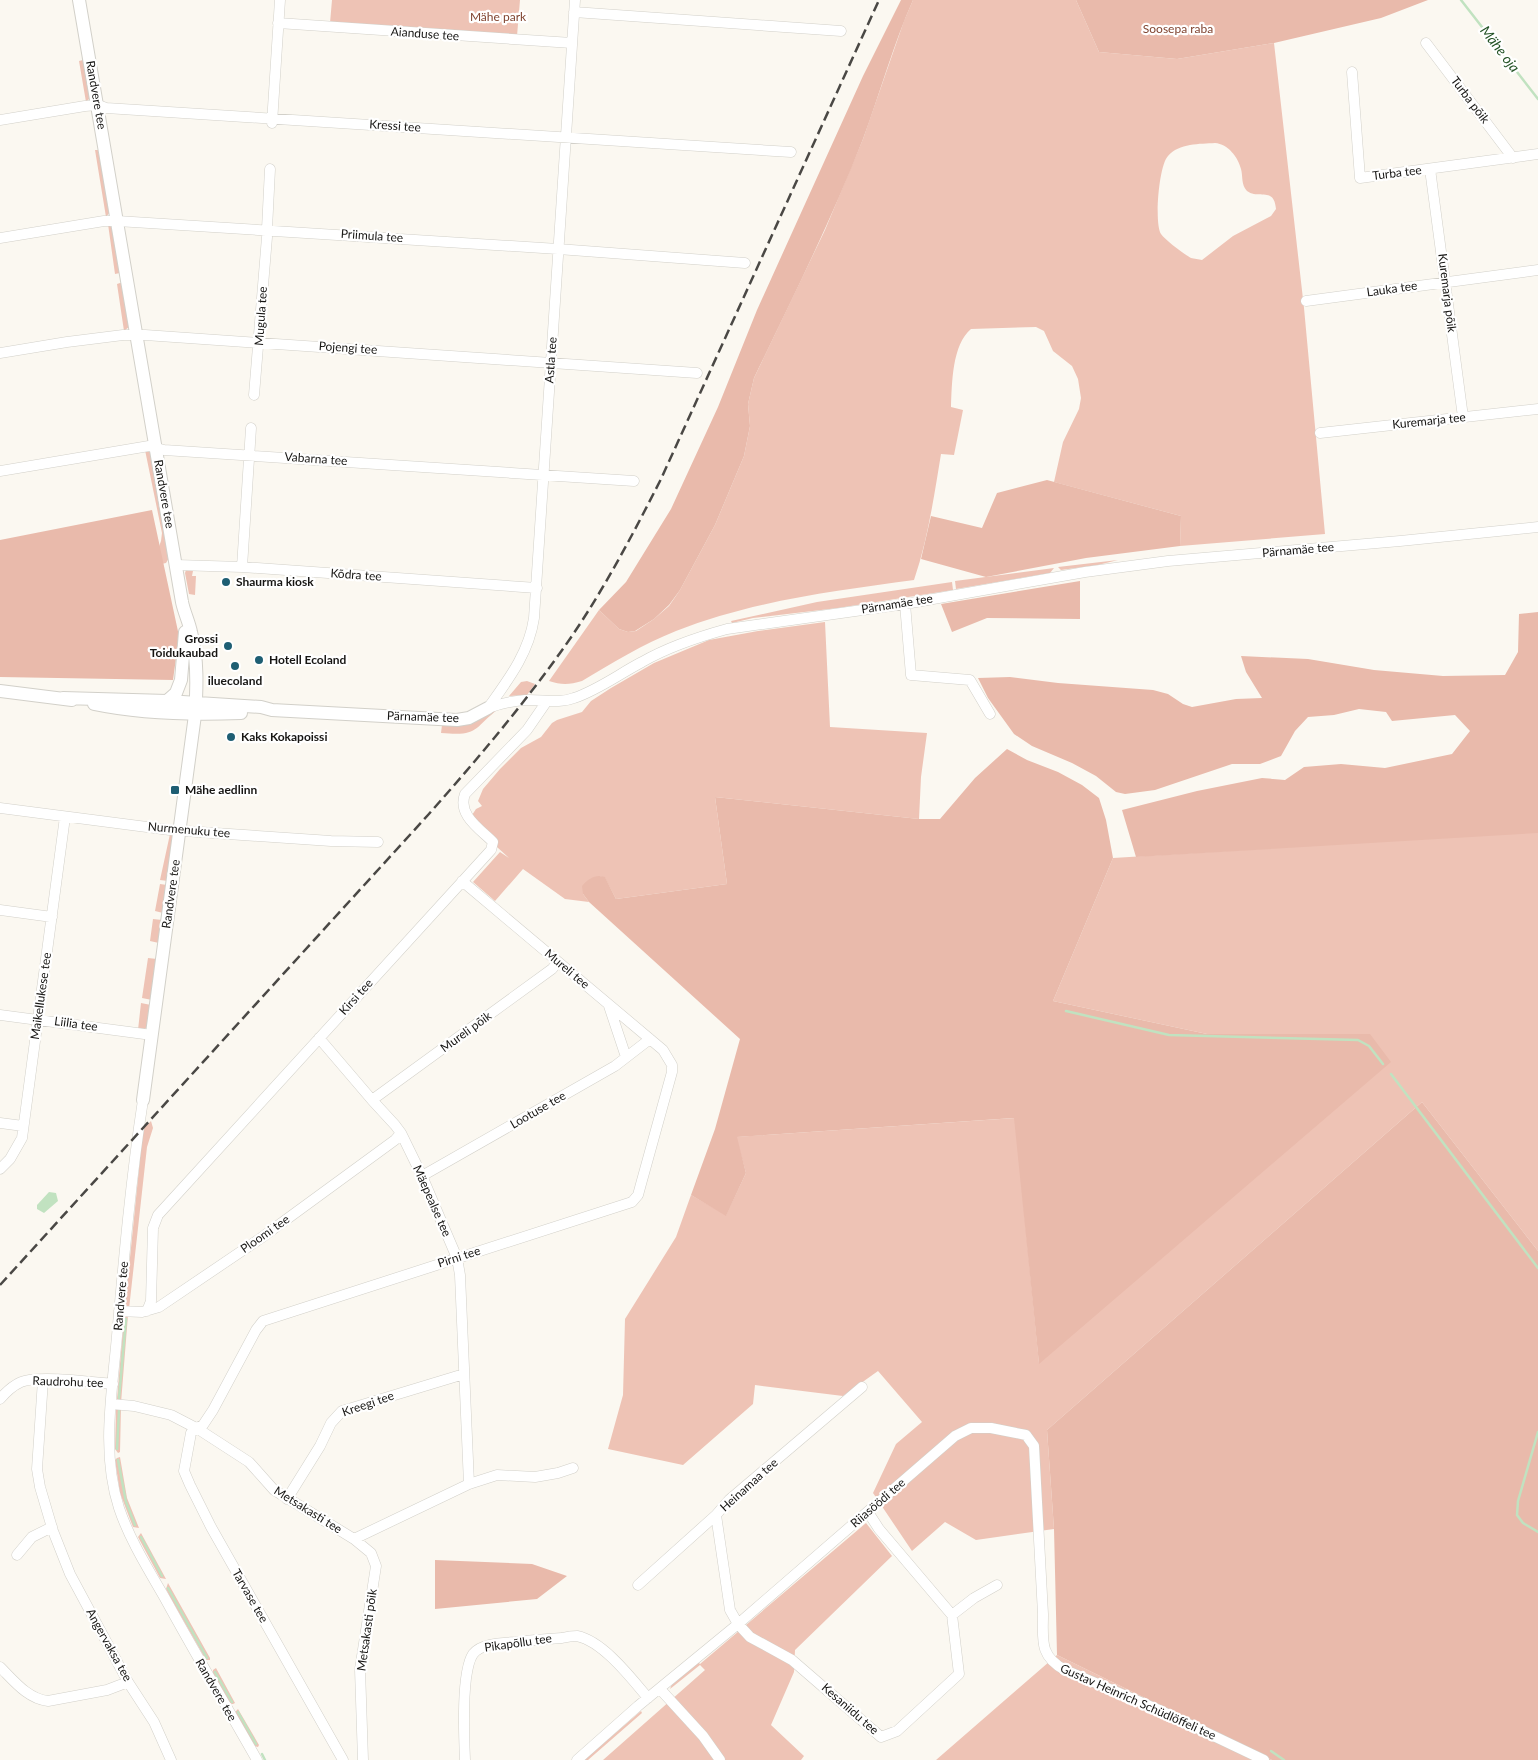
<svg xmlns="http://www.w3.org/2000/svg" width="1538" height="1760" font-family="Lato,sans-serif">
	<style>
		.green { fill: #eec3b5; fill-rule: evenodd }
		.forest { fill: #e9baab }
		.water { fill: #c1e2c0 }
		.lines { fill: none; stroke-linecap: round; stroke-linejoin: round }
		.stream { stroke: #c1e2c0; stroke-width: 2.5 }
		.minor-casing { stroke: #d2d0c9; stroke-width: 11 }
		.major-casing { stroke: #d2d0c9; stroke-width: 14 }
		.minor { stroke: #fff; stroke-width: 10 }
		.major { stroke: #fff; stroke-width: 12 }
		.rail { stroke: #4a4845; stroke-width: 2.5; stroke-dasharray: 10 5; stroke-linecap: butt }
		.poi-dot { fill: #1e5e73; stroke: #fff; stroke-width: 2 }
		.labels { text-anchor: middle; stroke-width: 4.5; stroke-linejoin: round; paint-order: stroke }
		.park-label { font-size: 12px; fill: #804430; stroke: #fff }
		.street-label { font-size: 12px; fill: #171614; stroke: #fff }
		.poi-label { font-size: 12px; font-weight: bold; fill: #171614; stroke: #fff; text-anchor: start }
		.water-label { font-size: 14px; font-style: italic; fill: #245326; stroke: #fff }
	</style>
	<rect width="100%" height="100%" fill="#fbf8f1"/>
	<path class="green" d="M332,0H520L517,36L330,23Z
		M913,0H1076L1099,52L1177,59L1274,43L1304,308L1325,534L1180,546L1181,516L1054,482L1063,442L1079,409L1081,398L1078,379L1072,366L1053,351L1044,331L1036,327L971,329C952,345 952,383 951,407L963,410L954,455L941,454C934,496 928,539 914,580C834,591 752,601 676,631C643,644 612,663 582,681C569,685 561,685 549,681L599,610L619,629L628,632L636,631L654,619L669,606L680,590L715,525L744,456L750,426L748,404L754,378L825,230L863,139L904,21ZM1215,143C1228,144 1238,157 1241,169C1243,176 1241,185 1247,191C1259,200 1274,186 1276,209L1271,216L1233,236L1202,260C1199,259 1194,259 1191,258C1184,254 1165,240 1161,234C1154,223 1159,165 1168,156C1179,143 1200,144 1215,143Z
		M83,60L90,98L86,102L79,61Z
		M95,150H98L110,212L106,217Z
		M108,224L112,228L120,273L115,274Z
		M123,282L130,326L124,331L117,284Z
		M145,450L151,452L169,558L166,563L152,566L161,541L162,533Z
		M1118,560L1098,565L1061,570L1058,567Z
		M1054,568L1050,573L956,589L955,581Z
		M197,569V571H193L192,576H196L195,595L189,594L185,573L186,570Z
		M952,582L953,590L838,608L753,618L732,623L731,621L817,602Z
		M825,622L830,727L927,733L921,777L919,819L715,797L727,884L616,899L605,878L600,876L583,894L589,902L565,899L523,869L495,901L473,882L500,852L509,858L497,847L493,836L472,815L476,809L482,806L478,801L483,789L500,769L521,748L541,737L552,723L557,720L582,712L591,701L611,688L654,663L709,640L758,631Z
		M527,681L535,684L527,695L509,696L521,682Z
		M498,709C472,730 479,736 441,733L442,725Z
		M1517,833H1538V1251L1422,1102L1047,1430L1054,1529L976,1540L945,1522L912,1551L873,1493L896,1444L922,1422L878,1371L843,1396L755,1385L753,1404L683,1465L608,1449L623,1395L625,1319L676,1237L691,1195L726,1215L746,1173L736,1137L1015,1118L1039,1363L1370,1034H1207L1053,1001L1113,858Z
		M170,834H174L168,881L160,880Z
		M160,884L167,885L163,913L155,911Z
		M153,919L162,920L159,943L150,941Z
		M148,958L157,959L152,1000L142,998Z
		M141,1003L151,1005L148,1025L145,1029L138,1030Z
		M151,1121L153,1128L147,1147L129,1309L125,1307L143,1129Z
		M128,1315L121,1403L117,1399L124,1317Z
		M121,1407L120,1452L118,1453L115,1449L116,1410Z
		M120,1457L127,1498L139,1528L133,1527L120,1493L115,1460L117,1458Z
		M866,1523L892,1556L795,1650L794,1672L771,1725L804,1756L801,1760H603L705,1670L700,1665L670,1689L672,1684L698,1662L700,1664Z
		M141,1533L166,1579L160,1578L138,1537Z
		M168,1583L210,1658V1660H206L170,1597L166,1589Z
		M1057,1655L1272,1760H936Z
		M216,1668L235,1703L233,1704H230L213,1674V1670Z
		M238,1709L259,1745L258,1747L254,1746L235,1712Z
		M641,1711L642,1713L588,1760H584Z"/>
	<path class="forest" d="M901,0H913C893,45 880,93 863,139C831,221 792,299 754,378L748,404L750,426L744,456L715,525L680,590L669,605L654,619L635,631L628,632L619,629L599,610L626,582L671,509L718,407L757,310L863,76Z
		M1076,0H1428L1381,18L1274,43L1177,59L1099,52Z
		M1047,480L1181,516L1180,546L1086,558L986,577L921,559L931,516L982,528L997,493Z
		M152,510L179,636L173,680L0,677V540Z
		M1080,581V619L987,618L952,632L941,604Z
		M1538,612V833L1136,857L1122,810L1197,791L1262,778L1285,780L1304,767L1341,764L1385,768L1452,754L1470,731L1455,715L1392,721L1386,712L1359,709L1334,715L1308,717L1295,731L1281,756L1260,764H1232L1155,790L1125,794L1116,792L1096,776L1072,763L1032,746L1014,734L988,698L978,678L1010,677L1058,683L1153,690L1168,694L1183,704L1192,707L1236,699L1262,698L1246,672L1241,656L1308,659L1374,670L1443,676L1505,675L1518,652L1519,614Z
		M1007,749L1027,760L1058,772L1082,785L1099,798L1106,820L1113,858L1053,1001L1207,1034H1370L1391,1062L1039,1364L1014,1118L737,1137L746,1173L726,1216L691,1195L715,1129L740,1039L589,902L583,894L582,886C589,878 596,874 605,877L616,899L727,884L715,797L919,819H940L975,778Z
		M1422,1102L1538,1251V1760H1272L1057,1655L1054,1529L1047,1430Z
		M435,1560L532,1564L567,1576L537,1599L435,1609Z"/>
	<path class="water" d="M49,1192L56,1193L58,1201L44,1213L37,1209V1205Z"/>
	<g class="lines">
		<path class="stream" d="M1461,0L1538,99
			M1066,1011L1169,1035L1358,1040L1369,1046L1383,1064
			M1391,1074L1538,1268
			M119,1398L126,1319
			M1538,1432L1518,1501L1517,1515L1523,1523L1538,1532
			M117,1449L119,1411
			M118,1460L126,1502L135,1525
			M141,1537L162,1576
			M168,1588L207,1658
			M215,1672L232,1702
			M238,1712L256,1744
			M1271,1751L1284,1760
			M262,1754L265,1760"/>
		<g class="minor-casing">
			<path id="minor" d="M574,12L841,31
				M278,23L572,43
				M1426,43L1513,158
				M1352,72L1360,178L1538,154
				M0,120L85,106L98,105L106,108L791,152
				M272,123L280,0
				M1430,169L1463,417
				M267,229L270,169
				M0,238L104,221H117L558,249L745,263
				M1306,301L1538,270
				M0,353L67,342L123,335H145L697,373
				M254,395L267,237
				M1320,433L1538,409
				M0,471L149,446L164,450L634,481
				M176,565L242,567L537,588
				M242,567L251,428
				M905,604L911,675L970,680L990,714
				M488,708C499,704 512,701 525,700C541,699 559,704 574,698C598,690 619,674 642,662C668,647 698,637 727,629L905,604L1085,572L1168,561L1400,541L1538,527
				M488,708C508,680 529,653 534,618L575,0
				M0,808L170,830L331,841L378,842
				M0,910L52,917
				M609,1006L626,1057
				M0,1015L152,1035
				M319,1038L372,1100L395,1125L401,1133L422,1176L457,1258L460,1275L469,1484
				M143,1100C131,1178 124,1257 117,1336C112,1393 101,1453 119,1508C130,1541 150,1572 167,1602C196,1655 227,1707 257,1760
				M372,1100L552,969L558,962
				M0,1123L23,1126
				M0,1169L10,1159L22,1138L65,817
				M422,1176L615,1066L650,1039
				M119,1311L142,1312L159,1307L261,1238L395,1140L401,1133
				M147,1311L151,1301L153,1228L158,1215L491,850L493,842C480,829 457,815 465,794L527,730L547,701
				M43,1380L37,1469L40,1487L53,1531L70,1574L128,1682L154,1722L171,1760
				M0,1399C6,1392 12,1386 21,1382C38,1375 92,1382 113,1384
				M111,1404L134,1406L171,1415L198,1429L249,1462L274,1490L354,1539L469,1484L497,1475L535,1477L558,1473L573,1468
				M287,1499L320,1446L331,1423L342,1411L464,1374
				M716,1515L730,1610L738,1624L750,1637L792,1660L881,1737L897,1731L959,1674L952,1615L879,1529L868,1512
				M354,1539L371,1553L376,1566L360,1669L363,1760
				M17,1555L32,1537L52,1527
				M638,1585L716,1515L729,1500L862,1387
				M952,1615L974,1598L997,1585
				M0,1667C14,1681 28,1699 48,1701L107,1690L128,1682
				M660,1689L703,1736L720,1760
				M343,1760L211,1527L190,1485L184,1471L191,1433L195,1429L203,1425L213,1410L256,1330L263,1321L632,1202L638,1195L641,1184L672,1072V1065L663,1050L462,881
				M465,1760C464,1737 461,1672 473,1654C481,1643 503,1643 516,1642C531,1640 546,1639 562,1638C566,1637 572,1636 577,1636C603,1641 632,1679 648,1698
				M577,1760L638,1706L738,1624L955,1436L971,1428H991L1026,1435L1034,1446L1043,1614C1043,1640 1039,1656 1065,1670L1157,1709L1264,1760"/>
		</g>
		<g class="major-casing">
			<path id="major" d="M79,0L182,602C184,612 189,622 191,632C198,659 197,688 195,715L143,1100
				M0,691L72,700
				M63,698L167,701L261,707L272,710L457,720L469,718L488,708
				M167,701L176,693L181,680L185,632
				M94,704C142,714 192,715 241,713"/>
		</g>
		<use href="#minor" class="minor"/>
		<use href="#major" class="major"/>
		<path class="rail" d="M0,1285L428,815C474,763 519,710 560,653C599,599 631,538 661,479L879,0"/>
	</g>
	<g class="poi-dot">
		<circle cx="226" cy="582" r="5"/>
		<circle cx="228" cy="646" r="5"/>
		<circle cx="259" cy="660" r="5"/>
		<circle cx="235" cy="666" r="5"/>
		<circle cx="231" cy="737" r="5"/>
		<rect x="170" y="785" width="10" height="10" rx="2.5"/>
	</g>
	<g class="labels">
		<g class="park-label">
			<text x="498" y="21">Mähe park</text>
			<text x="1178" y="33">Soosepa raba</text>
		</g>
		<g class="street-label">
			<text transform="translate(425 34) rotate(4)" y="4">Aianduse tee</text>
			<text transform="translate(96 95) rotate(80)" y="4">Randvere tee</text>
			<text transform="translate(1470 100) rotate(53)" y="4">Turba põik</text>
			<text transform="translate(395 126) rotate(4)" y="4">Kressi tee</text>
			<text transform="translate(1397 173) rotate(-7)" y="4">Turba tee</text>
			<text transform="translate(372 236) rotate(4)" y="4">Priimula tee</text>
			<text transform="translate(1392 289) rotate(-8)" y="4">Lauka tee</text>
			<text transform="translate(1447 293) rotate(83)" y="4">Kuremarja põik</text>
			<text transform="translate(261 316) rotate(-86)" y="4">Mugula tee</text>
			<text transform="translate(348 348) rotate(4)" y="4">Pojengi tee</text>
			<text transform="translate(551 360) rotate(-86)" y="4">Astla tee</text>
			<text transform="translate(1429 421) rotate(-6)" y="4">Kuremarja tee</text>
			<text transform="translate(316 459) rotate(4)" y="4">Vabarna tee</text>
			<text transform="translate(164 494) rotate(80)" y="4">Randvere tee</text>
			<text transform="translate(1298 550) rotate(-5)" y="4">Pärnamäe tee</text>
			<text transform="translate(356 575) rotate(4)" y="4">Kõdra tee</text>
			<text transform="translate(897 604) rotate(-9)" y="4">Pärnamäe tee</text>
			<text transform="translate(423 717) rotate(2)" y="4">Pärnamäe tee</text>
			<text transform="translate(189 830) rotate(5)" y="4">Nurmenuku tee</text>
			<text transform="translate(171 894) rotate(-82)" y="4">Randvere tee</text>
			<text transform="translate(567 969) rotate(40)" y="4">Mureli tee</text>
			<text transform="translate(41 996) rotate(-82)" y="4">Maikellukese tee</text>
			<text transform="translate(356 997) rotate(-48)" y="4">Kirsi tee</text>
			<text transform="translate(76 1024) rotate(8)" y="4">Liilia tee</text>
			<text transform="translate(466 1032) rotate(-36)" y="4">Mureli põik</text>
			<text transform="translate(538 1110) rotate(-30)" y="4">Lootuse tee</text>
			<text transform="translate(432 1201) rotate(66)" y="4">Mäepealse tee</text>
			<text transform="translate(265 1234) rotate(-35)" y="4">Ploomi tee</text>
			<text transform="translate(459 1257) rotate(-18)" y="4">Pirni tee</text>
			<text transform="translate(121 1296) rotate(-85)" y="4">Randvere tee</text>
			<text transform="translate(68 1382) rotate(2)" y="4">Raudrohu tee</text>
			<text transform="translate(368 1404) rotate(-19)" y="4">Kreegi tee</text>
			<text transform="translate(749 1485) rotate(-42)" y="4">Heinamaa tee</text>
			<text transform="translate(878 1503) rotate(-41)" y="4">Riiasöödi tee</text>
			<text transform="translate(308 1510) rotate(32)" y="4">Metsakasti tee</text>
			<text transform="translate(250 1596) rotate(60)" y="4">Tarvase tee</text>
			<text transform="translate(367 1630) rotate(-82)" y="4">Metsakasti põik</text>
			<text transform="translate(518 1643) rotate(-8)" y="4">Pikapõllu tee</text>
			<text transform="translate(109 1645) rotate(61)" y="4">Angervaksa tee</text>
			<text transform="translate(216 1690) rotate(60)" y="4">Randvere tee</text>
			<text transform="translate(1138 1702) rotate(24)" y="4">Gustav Heinrich Schüdlöffeli tee</text>
			<text transform="translate(850 1709) rotate(41)" y="4">Kesaniidu tee</text>
		</g>
		<g class="poi-label">
			<text x="236" y="586">Shaurma kiosk</text>
			<text x="218" y="643" text-anchor="end">Grossi<tspan x="218" dy="14">Toidukaubad</tspan></text>
			<text x="269" y="664">Hotell Ecoland</text>
			<text x="235" y="685" text-anchor="middle">iluecoland</text>
			<text x="241" y="741">Kaks Kokapoissi</text>
			<text x="185" y="794">Mähe aedlinn</text>
		</g>
		<g class="water-label">
			<text transform="translate(1500 49) rotate(52)" y="5">Mähe oja</text>
		</g>
	</g>
</svg>
